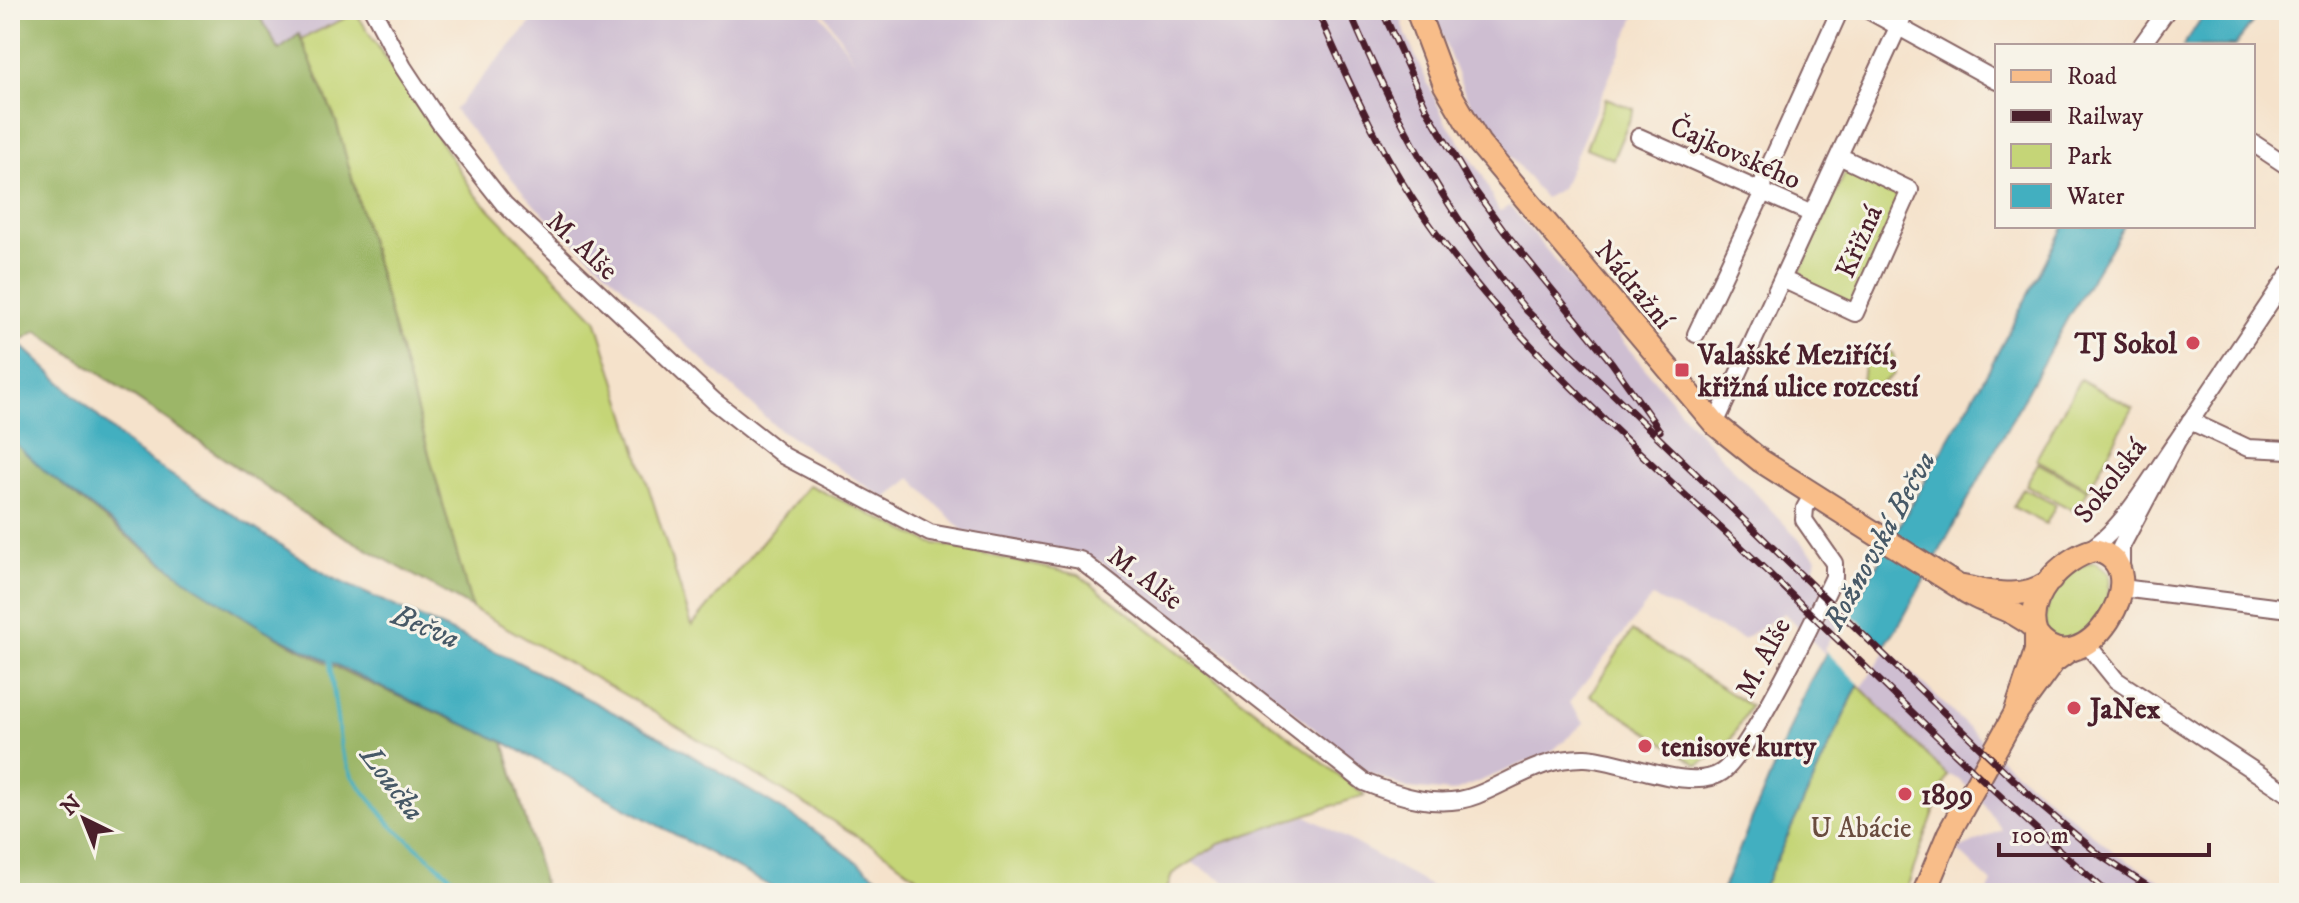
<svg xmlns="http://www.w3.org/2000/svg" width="2299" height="903" font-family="'IM FELL DW Pica',serif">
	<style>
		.industrial { fill: #cebed1 }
		.green { fill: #c5d577; stroke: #887a51; stroke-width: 2 }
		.forest { fill: #9cb668; stroke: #736a4a; stroke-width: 2 }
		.water { fill: #42afc0; stroke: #466776; stroke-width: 2 }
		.pier { fill: #f5e2cb }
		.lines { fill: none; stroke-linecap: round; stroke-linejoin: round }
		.stream { stroke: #42afc0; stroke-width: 4 }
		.minor-casing { stroke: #866363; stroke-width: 20 }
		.major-casing { stroke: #866363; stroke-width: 26 }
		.minor { stroke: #fff; stroke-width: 16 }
		.major { stroke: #f8bd89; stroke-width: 22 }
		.rail-casing { stroke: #4a1f2b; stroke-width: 7 }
		.rail { stroke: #f7f3e8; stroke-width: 4; stroke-dasharray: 12; stroke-linecap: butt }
		.poi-dot { fill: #d1495b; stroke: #f7f3e8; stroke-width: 3 }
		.labels { text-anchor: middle; stroke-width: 6; stroke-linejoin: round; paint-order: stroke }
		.street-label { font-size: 28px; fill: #4a1f2b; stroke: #f7f3e8 }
		.poi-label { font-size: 28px; font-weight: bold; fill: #4a1f2b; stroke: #f7f3e8; text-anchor: start }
		.park-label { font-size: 28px; fill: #694c3e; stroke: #f7f3e8 }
		.water-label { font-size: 30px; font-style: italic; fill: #475967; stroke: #f7f3e8 }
	</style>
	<rect width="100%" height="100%" fill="#f7f3e8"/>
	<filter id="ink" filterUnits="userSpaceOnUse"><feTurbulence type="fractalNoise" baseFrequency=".0125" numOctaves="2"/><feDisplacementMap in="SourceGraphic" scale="16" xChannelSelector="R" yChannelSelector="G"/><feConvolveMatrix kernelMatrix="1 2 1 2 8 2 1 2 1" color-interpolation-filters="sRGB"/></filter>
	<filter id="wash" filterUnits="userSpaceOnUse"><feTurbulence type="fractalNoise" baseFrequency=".006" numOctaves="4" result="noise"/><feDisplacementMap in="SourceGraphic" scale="32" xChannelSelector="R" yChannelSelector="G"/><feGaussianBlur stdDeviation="1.8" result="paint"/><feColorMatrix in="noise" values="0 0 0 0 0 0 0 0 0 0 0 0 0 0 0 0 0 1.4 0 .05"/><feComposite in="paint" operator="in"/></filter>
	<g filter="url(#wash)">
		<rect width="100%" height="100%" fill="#f5e2cb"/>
		<path class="industrial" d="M256,10H353L356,13L279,50Z
			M542,10H818L856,63L822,10H1399L1406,35L1445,121L1482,174L1499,212L1510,206L1693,426L1816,558L1812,576L2005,763L2119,856L2181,893H1987L1992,883L1957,850L2002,830L1983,803L1958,778L1947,775L1784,613L1743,639L1652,597L1569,703L1584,723L1551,752L1453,792L1406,788L1363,770L1219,648L1099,561L963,531L911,478L886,499L776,427L536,207L454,110Z
			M1432,10H1638L1562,188L1545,198L1480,119L1465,94Z
			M1307,816L1443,893H1231L1228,884L1191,862L1219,844Z"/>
		<path class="green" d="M356,13L475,194L596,319L692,626L809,485L929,542L1079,575L1365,795L1219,844L1172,874L1166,893H938L888,855L632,699L472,608L336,121L301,39Z
			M1606,98L1634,109L1613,159L1586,148Z
			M1849,164L1905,191L1853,307L1796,281Z
			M1879,348L1894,355V374L1877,387L1867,389L1862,382L1865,358Z
			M2080,379L2133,408L2089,489L2036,459Z
			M2038,463L2088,490L2076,512L2026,485Z
			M2023,488L2056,505L2046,524L2013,507Z
			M2095,562L2109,573C2114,603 2091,634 2061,641L2046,630C2041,602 2066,566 2095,562Z
			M1632,631L1750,706L1726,748L1698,765L1590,695Z
			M1858,685L1947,775L1905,893H1761Z"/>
		<path class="forest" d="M10,10H256L279,50L299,34L336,121L472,608L308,516L37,331L18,342L10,335Z
			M10,439C84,507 175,576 262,628C338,673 423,706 504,742L546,893H10Z"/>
		<path class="water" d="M2207,10H2261L2235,46H2183Z
			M2064,226H2124L2067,319L1902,620L1858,685L1761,893H1721L1809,683L1988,371Z
			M10,335L137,453L332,578L512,659L666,740L807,825L899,893H783L504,742L383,688L265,630L192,584L48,474L10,439Z"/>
		<path class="pier" d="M1847,610L1887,649L1862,687L1824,649Z"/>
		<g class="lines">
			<path class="stream" d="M329,656L341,750L352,776L390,824L470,893"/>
		</g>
	</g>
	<g filter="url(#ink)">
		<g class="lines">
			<g class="minor-casing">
				<path id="minor" d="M373,10L403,67L440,123L504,204L714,401L784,456L930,533L1080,560L1364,782C1398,796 1440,810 1477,795C1514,780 1543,757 1585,758C1622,759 1691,794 1722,772C1750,752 1816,615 1834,577V563L1804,520L1805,508L1813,494
					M1868,10L1997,81
					M2141,46L2167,10
					M1639,137L1812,214
					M2253,143L2289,167
					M1782,279L1855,313L1910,190L1839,156
					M1696,334L1763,192L1764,178L1840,10
					M2190,421L2248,448L2289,450
					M1715,424L1906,10
					M2177,441L2289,274
					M2085,552C2121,534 2153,474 2177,441L2121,547V571
					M2122,588L2289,609
					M2086,643L2116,680L2289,794"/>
			</g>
			<g class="major-casing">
				<path id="major" d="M1417,10L1445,85L1479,143L1715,424L1761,461L1958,586
					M2094,550C2165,564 2080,696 2036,634C2023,599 2062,558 2094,550Z
					M2033,627C2011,606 1982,605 1958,586C1989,592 2024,602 2051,580
					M2036,634V651L2015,714L2053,662L2068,651
					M1924,893L1949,833L2015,714"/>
			</g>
			<use href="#minor" class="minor"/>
			<use href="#major" class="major"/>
			<g class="rail-casing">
				<path id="rail" d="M1317,10C1351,88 1386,165 1436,233C1531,362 1659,468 1774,578C1884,684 1992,793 2108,893
					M1349,10C1397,123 1448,216 1527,311L2040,805L2101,856L2158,893
					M1382,10L1427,110L1473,188L1509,237L1612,363L1660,431"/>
			</g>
			<use href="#rail" class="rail"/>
		</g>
	</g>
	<g class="poi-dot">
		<circle cx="2193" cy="343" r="8"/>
		<rect x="1674" y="362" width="16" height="16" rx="4"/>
		<circle cx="2074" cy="708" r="8"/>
		<circle cx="1645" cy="746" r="8"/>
		<circle cx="1905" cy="794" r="8"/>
	</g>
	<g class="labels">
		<g class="street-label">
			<text transform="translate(1736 152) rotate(24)" y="10">Čajkovského</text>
			<text transform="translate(1858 241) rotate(-66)" y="10">Křižná</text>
			<text transform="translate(583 245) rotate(43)" y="10">M. Alše</text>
			<text transform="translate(1635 284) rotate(50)" y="10">Nádražní</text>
			<text transform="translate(2109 480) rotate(-52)" y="10">Sokolská</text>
			<text transform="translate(1146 577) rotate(37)" y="10">M. Alše</text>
			<text transform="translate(1762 657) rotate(-62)" y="10">M. Alše</text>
		</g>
		<g class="poi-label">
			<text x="2177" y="353" text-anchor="end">TJ Sokol</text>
			<text x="1698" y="364">Valašské Meziříčí,<tspan x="1698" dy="32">křižná ulice rozcestí</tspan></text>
			<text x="2090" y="718">JaNex</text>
			<text x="1661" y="756">tenisové kurty</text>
			<text x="1921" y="804">1899</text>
		</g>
		<g class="park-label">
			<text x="1861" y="837">U Abácie</text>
		</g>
		<g class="water-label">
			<text transform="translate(1879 540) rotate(-61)" y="10">Rožnovská Bečva</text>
			<text transform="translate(426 626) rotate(23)" y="10">Bečva</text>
			<text transform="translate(393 783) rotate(53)" y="10">Loučka</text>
		</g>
	</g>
	<rect width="2299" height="903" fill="none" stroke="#f7f3e8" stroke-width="40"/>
	<rect x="1995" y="44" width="260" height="184" fill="#f7f3e8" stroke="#b29e9c" stroke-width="2"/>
	<rect x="2011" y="70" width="40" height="12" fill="#f8bd89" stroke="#b29e9c" stroke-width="2"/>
	<text x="2067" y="84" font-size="24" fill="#4a1f2b">Road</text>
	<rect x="2011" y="110" width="40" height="12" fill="#4a1f2b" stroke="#b29e9c" stroke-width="2"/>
	<text x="2067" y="124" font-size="24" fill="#4a1f2b">Railway</text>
	<rect x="2011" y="144" width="40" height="24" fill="#c5d577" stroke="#b29e9c" stroke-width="2"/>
	<text x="2067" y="164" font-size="24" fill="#4a1f2b">Park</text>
	<rect x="2011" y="184" width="40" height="24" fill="#42afc0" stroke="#b29e9c" stroke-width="2"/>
	<text x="2067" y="204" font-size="24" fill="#4a1f2b">Water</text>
	<g transform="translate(84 819) rotate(317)" stroke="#f7f3e8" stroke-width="6" paint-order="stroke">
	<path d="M0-6L14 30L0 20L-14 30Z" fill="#4a1f2b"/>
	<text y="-12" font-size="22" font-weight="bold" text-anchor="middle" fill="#4a1f2b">N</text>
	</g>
	<path d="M1999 843v12h210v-12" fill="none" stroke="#4a1f2b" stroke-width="4"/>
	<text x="2011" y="843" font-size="24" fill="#4a1f2b" stroke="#f7f3e8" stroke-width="6" paint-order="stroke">100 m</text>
</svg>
